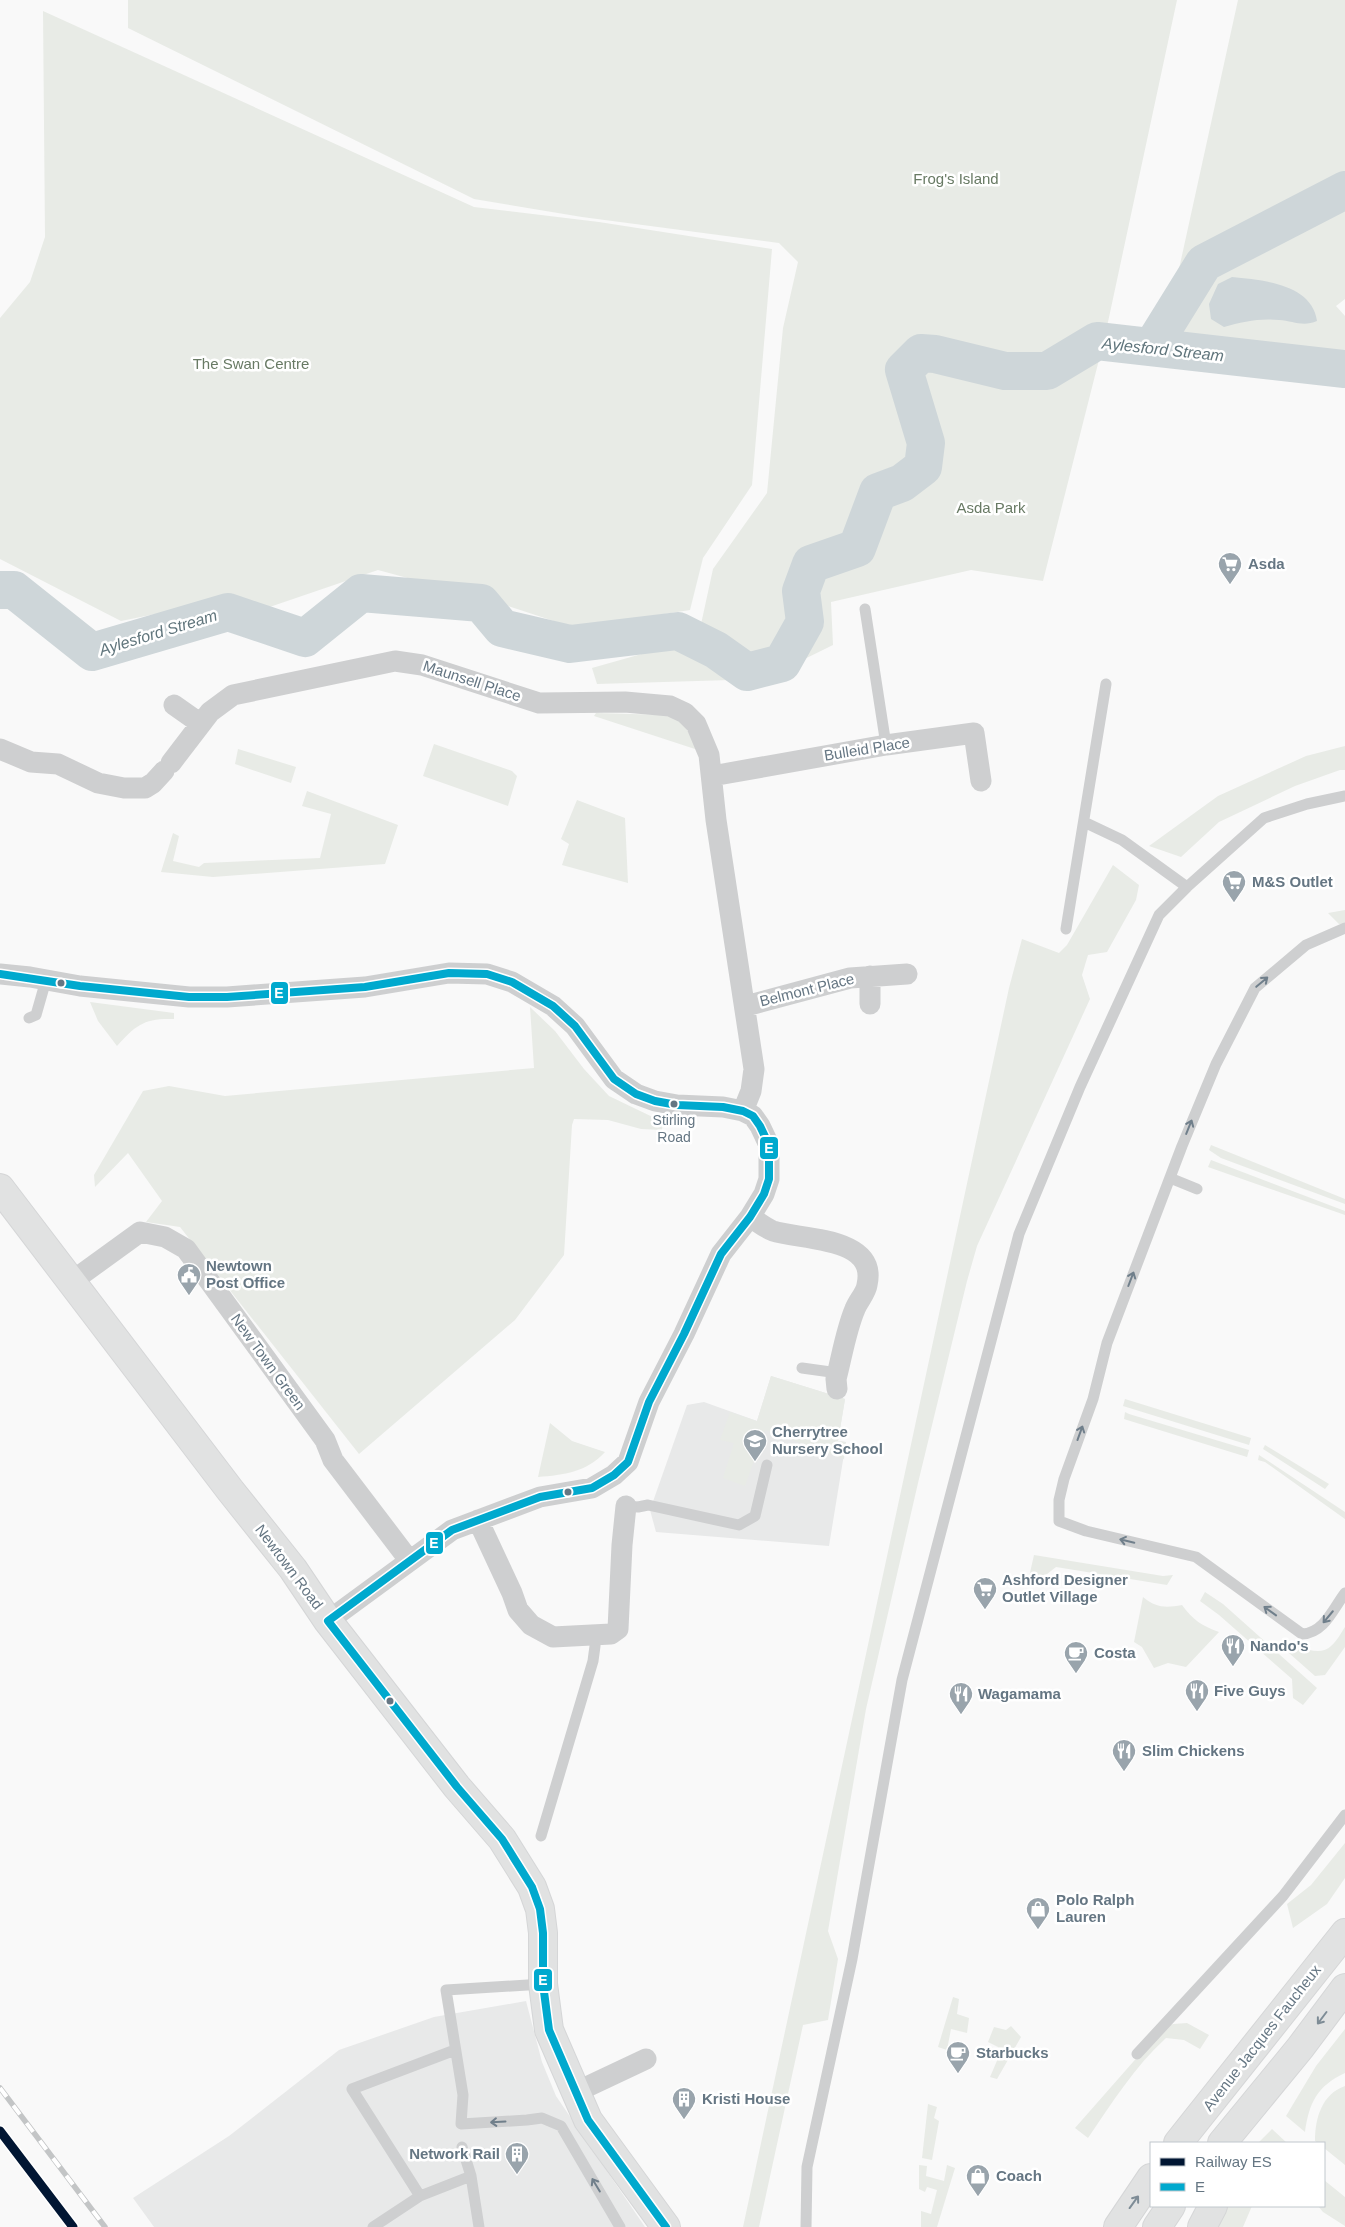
<svg xmlns="http://www.w3.org/2000/svg" width="1345" height="2227" font-family="Arial,sans-serif">
	<style>
		.built { fill: #e8e9e9 }
		.green { fill: #e8ebe6 }
		.water { fill: #ced6d9 }
		.lines { fill: none; stroke-linecap: round; stroke-linejoin: round }
		.river { stroke: #ced6d9; stroke-width: 38 }
		.secondary-casing { stroke: #d5d6d7; stroke-width: 30 }
		.primary-casing { stroke: #d5d6d7; stroke-width: 30 }
		.lane { stroke: #cecfd0; stroke-width: 11 }
		.street { stroke: #cecfd0; stroke-width: 21 }
		.secondary { stroke: #e1e2e2; stroke-width: 28 }
		.primary { stroke: #e1e2e2; stroke-width: 28 }
		.rail-casing { stroke: #c3c5c6; stroke-width: 5.5 }
		.rail { stroke: #fff; stroke-width: 4; stroke-dasharray: 11; stroke-linecap: butt }
		.bus-1-casing { stroke: #fff; stroke-width: 11 }
		.bus-1 { stroke: #00a9ce; stroke-width: 8 }
		.rail-1-casing { stroke: #fff; stroke-width: 12 }
		.rail-1 { stroke: #011633; stroke-width: 9 }
		.oneway { stroke: #707f8b }
		.oneway2 { stroke: #7e8c96 }
		.bus-dot { fill: #657683; stroke: #fff; stroke-width: 2 }
		.labels { text-anchor: middle; stroke-width: 5; stroke-linejoin: round; paint-order: stroke }
		.bus-label { font-size: 14px; fill: #657683; stroke: #fff }
		.park-label { font-size: 15px; fill: #687a64; stroke: #fff }
		.poi-label { font-size: 15px; font-weight: bold; fill: #657683; stroke: #fff; text-anchor: start }
		.street-label { font-size: 15px; fill: #657683; stroke: #fff }
		.water-label { font-size: 16px; font-style: italic; fill: #60757c; stroke: #fff }
		.line-badge { stroke: #fff; stroke-width: 2 }
		.badge-label { font-size: 14px; text-anchor: middle; font-weight: bold; fill: #fff }
	</style>
	<rect width="100%" height="100%" fill="#f9f9f9"/>
	<path class="built" d="M771,1376L845,1399L838,1441L846,1442L829,1546L656,1532L650,1510L687,1405L704,1402L757,1421Z
		M526,2001L542,2062L556,2096L645,2227H154L133,2198L229,2136L339,2050L434,2017Z"/>
	<path class="green" d="M128,0H1177L1105,336L1043,581L971,570L831,602L833,645L764,679L597,684L592,668L698,638L713,569L767,493L783,328L798,262L779,243L582,217L474,199L128,28Z
		M1238,0H1345V299L1336,306L1345,316V356L1184,337L1170,310Z
		M43,11L474,207L599,222L772,249L752,485L703,558L690,610L575,628L496,602L378,570L255,612L210,603L121,621L0,559V318L30,282L45,237Z
		M596,713L667,715L682,720L698,750L594,716Z
		M434,744L512,771L517,776L508,806L423,776Z
		M1345,746V770H1340L1295,786L1219,822L1181,857L1149,846L1218,796L1306,756Z
		M238,749L296,767L291,783L235,764Z
		M307,791L398,825L385,864L213,877L161,872L173,833L179,836L173,861L199,867L204,863L320,858L331,814L302,806Z
		M577,800L625,818L628,883L562,865L569,844L561,839Z
		M1113,865L1139,885L1136,900L1107,952L1088,955L1082,975L1090,999L977,1246L967,1281L918,1483L866,1709L828,1931L838,1959L828,2020L803,2025L759,2227H743L1009,988L1022,939L1059,953L1067,945Z
		M1345,910V925L1339,924L1328,913Z
		M90,1002L174,1013V1019C144,1018 136,1025 117,1046L98,1021Z
		M530,1007L555,1031L584,1069L609,1096L663,1122L662,1130L641,1129L608,1120L574,1119L572,1125L564,1255L515,1320L359,1454L180,1227L146,1222L162,1201L128,1153L95,1187L94,1175L143,1091L169,1086L225,1096L534,1068Z
		M1211,1145L1345,1199V1204L1221,1158L1209,1150Z
		M1211,1160L1345,1211V1215L1208,1167Z
		M771,1376L845,1399L838,1441L846,1442L844,1459L765,1430L745,1486L723,1478L734,1443L720,1440L730,1412L757,1421Z
		M1125,1399L1251,1438L1249,1445L1123,1406Z
		M1125,1412L1129,1414L1249,1450L1247,1457L1127,1420L1124,1419Z
		M550,1423L572,1441L605,1452C587,1472 564,1475 538,1477Z
		M1265,1445L1329,1484L1325,1489L1263,1449Z
		M1259,1455L1345,1512V1519L1265,1462L1258,1460Z
		M1034,1555L1163,1576L1173,1575L1167,1585L1056,1567L1042,1578L1029,1577Z
		M1205,1592L1223,1604L1317,1688L1303,1705L1293,1698L1292,1679L1219,1615L1200,1601Z
		M1143,1597C1156,1608 1166,1608 1182,1605C1193,1620 1202,1626 1219,1632L1186,1667L1168,1663L1154,1668L1142,1647L1134,1642Z
		M1345,1627V1647L1325,1675L1315,1676L1281,1646L1282,1641C1295,1645 1320,1658 1331,1646C1337,1641 1341,1633 1345,1627Z
		M1345,1843V1878L1327,1904L1293,1928L1287,1904L1311,1885Z
		M953,1997L959,1999L957,2014L969,2018L967,2033L951,2029L947,2050L938,2047Z
		M1187,2023L1209,2035L1200,2049L1184,2040L1166,2038C1135,2066 1112,2103 1088,2138L1075,2128L1162,2029L1173,2024Z
		M1011,2026L1021,2037L997,2079L990,2077L1002,2049L988,2042L994,2027L1006,2030Z
		M1345,2029V2073C1317,2086 1309,2103 1305,2132L1286,2116L1316,2066Z
		M1345,2086V2165L1324,2148V2143H1318L1315,2141C1315,2118 1322,2094 1345,2086Z
		M928,2104L937,2107L934,2118L939,2121L932,2160L922,2158Z
		M1272,2129L1287,2143H1258Z
		M919,2165L927,2166L926,2176L944,2181L947,2165L955,2168L937,2227H921V2211L931,2214L937,2190L927,2187L925,2192L919,2189Z
		M1324,2180L1345,2197V2226L1323,2212L1318,2206H1324Z
		M1221,2206H1252L1243,2227H1209Z"/>
	<path class="water" d="M1232,277C1263,280 1312,284 1317,321C1303,327 1293,321 1279,320C1259,318 1242,322 1224,327L1211,319L1209,304L1218,284Z"/>
	<g class="lines">
		<path class="river" d="M1152,347L1204,263L1345,190
			M0,590H14L92,652L228,612L305,638L361,593L481,603L502,628L570,644L678,631L716,650L747,672L782,663L805,622L801,591L811,564L857,548L878,492L902,483L923,467L926,443L904,370L921,353L935,354L1005,371H1047L1097,341L1345,369"/>
		<g class="secondary-casing">
			<path id="secondary" d="M0,1188L230,1490L293,1569L328,1621L457,1787L502,1839L532,1887L540,1909L543,1933V1984L549,2030L588,2120L666,2227"/>
		</g>
		<g class="primary-casing">
			<path id="primary" d="M1178,2143L1345,1933
				M1222,2143L1300,2048L1345,1988
				M1118,2227L1151,2178
				M1157,2227L1171,2206
				M1202,2227L1213,2206"/>
		</g>
		<path class="lane" d="M865,609L886,745
			M1084,822L1122,840L1187,887
			M1345,928L1306,945L1255,988L1216,1064L1182,1146L1107,1343L1093,1399L1064,1479L1059,1500V1521L1086,1531L1196,1557L1302,1634C1324,1633 1333,1609 1345,1593
			M1066,929L1106,684
			M29,1018L36,1015L46,980
			M1170,1178L1197,1189
			M802,1368L838,1373
			M626,1506L638,1507L648,1505L739,1525L755,1516L767,1465
			M541,1836L593,1661L595,1646V1634
			M543,1984L446,1990L463,2095L461,2124L527,2120L542,2118L561,2126L620,2227
			M455,2050L352,2089L420,2196L471,2176L479,2227
			M1137,2054L1283,1896L1345,1815
			M462,2147L471,2176
			M373,2227L420,2196
			M806,2227L807,2167L852,1959L902,1680L1019,1234L1080,1087L1159,915L1187,887L1264,818L1307,804L1345,796"/>
		<path class="street" d="M174,705L201,724
			M0,749L31,762L58,764L98,783L124,788H145L153,783L164,771
			M171,763L210,712L233,695L395,661L422,665L539,703L625,702L670,706L685,713L696,724L709,755L716,820L754,1069L751,1091L743,1111
			M712,776L886,745L974,733L981,781
			M0,974L30,977L80,986L189,997H227L365,987L449,973L487,974L512,982L553,1006L575,1026L614,1079L636,1094L655,1101L677,1105L723,1107L743,1111L753,1116L760,1126L769,1145V1179L764,1194L750,1217L721,1254L684,1334L649,1402L628,1462L614,1475L592,1488L540,1497L452,1530L328,1621
			M870,976V1004
			M746,1006L850,978L907,974
			M750,1217C757,1221 765,1228 773,1231C801,1240 878,1236 867,1285C866,1293 858,1301 855,1309C846,1330 842,1356 836,1379L837,1389
			M71,1282L140,1232L165,1237L186,1249L325,1440L333,1460L409,1560
			M478,1520L512,1593L518,1610L531,1625L553,1637L611,1634L618,1629L622,1545L626,1506
			M576,2092L646,2059"/>
		<use href="#secondary" class="secondary"/>
		<use href="#primary" class="primary"/>
		<g class="rail-casing">
			<path id="rail" d="M0,2088L105,2227"/>
		</g>
		<use href="#rail" class="rail"/>
		<g class="bus-1-casing">
			<path id="bus-1" d="M0,974L80,986L189,997H227L365,987L449,973L487,974L512,982L553,1006L575,1026L614,1079L636,1094L655,1101L677,1105L723,1107L743,1111L753,1116L760,1126L769,1145V1179L764,1194L750,1217L721,1254L684,1334L649,1402L628,1462L614,1475L592,1488L540,1497L452,1530L328,1621L457,1787L502,1839L532,1887L540,1909L543,1933V1984L549,2030L588,2120L666,2227"/>
		</g>
		<use href="#bus-1" class="bus-1"/>
		<g class="rail-1-casing">
			<path id="rail-1" d="M0,2131L73,2227"/>
		</g>
		<use href="#rail-1" class="rail-1"/>
	</g>
	<defs><path id="oneway-shaft" d="M-6 0H5M1.5-3L5.5 0L1.5 3" fill="none" stroke-width="1.6" stroke-linecap="round" stroke-linejoin="round" transform="scale(1.25)"/></defs>
	<g class="oneway">
		<use href="#oneway-shaft" transform="translate(1262 982) rotate(-40)"/>
		<use href="#oneway-shaft" transform="translate(1189 1127) rotate(-68)"/>
		<use href="#oneway-shaft" transform="translate(1131 1279) rotate(-69)"/>
		<use href="#oneway-shaft" transform="translate(1080 1433) rotate(-70)"/>
		<use href="#oneway-shaft" transform="translate(1127 1541) rotate(-167)"/>
		<use href="#oneway-shaft" transform="translate(1270 1611) rotate(-144)"/>
		<use href="#oneway-shaft" transform="translate(1328 1617) rotate(130)"/>
		<use href="#oneway-shaft" transform="translate(498 2122) rotate(177)"/>
		<use href="#oneway-shaft" transform="translate(596 2185) rotate(-121)"/>
	</g>
	<g class="oneway2">
		<use href="#oneway-shaft" transform="translate(1322 2018) rotate(127)"/>
		<use href="#oneway-shaft" transform="translate(1134 2202) rotate(-54)"/>
	</g>
	<defs>
		<g id="supermarket-pin" transform="scale(1.25)"><path d="M0 17L-7.5 6A9.5 9.5 0 1 1 7.5 6Z" fill="#99a4ac" stroke="#fff"/><path d="M-6-5.5h2.5l.6 2H6L4.5 2H-2.5L-4.4-4H-6ZM-1.5 3.2a1.3 1.3 0 1 0 .1 0ZM3 3.2a1.3 1.3 0 1 0 .1 0Z" fill="#fff"/></g>
		<g id="civic-pin" transform="scale(1.25)"><path d="M0 17L-7.5 6A9.5 9.5 0 1 1 7.5 6Z" fill="#99a4ac" stroke="#fff"/><path d="M-.6-6.5H3V-4.5H.6V-3L4-1V1h2V6H-6V1h2V-1L-.6-3ZM-1.2 2.5V6h2.4V2.5Z" fill="#fff"/></g>
		<g id="school-pin" transform="scale(1.25)"><path d="M0 17L-7.5 6A9.5 9.5 0 1 1 7.5 6Z" fill="#99a4ac" stroke="#fff"/><path d="M0-5L7-2L0 1L-7-2ZM-4 1L0 2.5L4 1V4Q0 6-4 4Z" fill="#fff"/></g>
		<g id="restaurant-pin" transform="scale(1.25)"><path d="M0 17L-7.5 6A9.5 9.5 0 1 1 7.5 6Z" fill="#99a4ac" stroke="#fff"/><path d="M-5-6h1v4h1v-4h1v4h1v-4h1v5L-1.5 .5V6h-2V.5L-5-1ZM5-6V6H3V1.5H1.5Q1.5-4 5-6Z" fill="#fff"/></g>
		<g id="cafe-pin" transform="scale(1.25)"><path d="M0 17L-7.5 6A9.5 9.5 0 1 1 7.5 6Z" fill="#99a4ac" stroke="#fff"/><path d="M-5.5-4.5H6V0H3Q3 3.5 0 3.5H-2.5Q-5.5 3.5-5.5 0ZM3-3.2v2h1.7v-2ZM-6 4.5H4V6H-6Z" fill="#fff"/></g>
		<g id="shop-pin" transform="scale(1.25)"><path d="M0 17L-7.5 6A9.5 9.5 0 1 1 7.5 6Z" fill="#99a4ac" stroke="#fff"/><path d="M-5-2.5h2.3a2.7 3.5 0 0 1 5.4 0H5L5.5 6h-11ZM-1.5-2.5h3a1.5 2.3 0 0 0-3 0Z" fill="#fff"/></g>
		<g id="building-pin" transform="scale(1.25)"><path d="M0 17L-7.5 6A9.5 9.5 0 1 1 7.5 6Z" fill="#99a4ac" stroke="#fff"/><path d="M-4-6H4V6H1V3H-1V6H-4ZM-2.5-4.3h1.7v1.8h-1.7ZM.8-4.3h1.7v1.8H.8ZM-2.5-1h1.7V.8h-1.7ZM.8-1h1.7V.8H.8Z" fill="#fff"/></g>
	</defs>
	<g fill-rule="evenodd">
		<use href="#supermarket-pin" x="1230" y="564"/>
		<use href="#supermarket-pin" x="1234" y="882"/>
		<use href="#civic-pin" x="189" y="1275"/>
		<use href="#school-pin" x="755" y="1441"/>
		<use href="#supermarket-pin" x="985" y="1589"/>
		<use href="#restaurant-pin" x="1233" y="1646"/>
		<use href="#cafe-pin" x="1076" y="1653"/>
		<use href="#restaurant-pin" x="1197" y="1691"/>
		<use href="#restaurant-pin" x="961" y="1694"/>
		<use href="#restaurant-pin" x="1124" y="1751"/>
		<use href="#shop-pin" x="1038" y="1909"/>
		<use href="#cafe-pin" x="958" y="2053"/>
		<use href="#building-pin" x="684" y="2099"/>
		<use href="#building-pin" x="517" y="2154"/>
		<use href="#shop-pin" x="978" y="2176"/>
	</g>
	<g class="bus-dot">
		<circle cx="61" cy="983" r="4.5"/>
		<circle cx="674" cy="1104" r="4.5"/>
		<circle cx="568" cy="1492" r="4.5"/>
		<circle cx="390" cy="1701" r="4.5"/>
	</g>
	<g class="labels">
		<g class="bus-label">
			<text x="674" y="1125">Stirling<tspan x="674" dy="17">Road</tspan></text>
		</g>
		<g class="park-label">
			<text x="956" y="184">Frog's Island</text>
			<text x="251" y="369">The Swan Centre</text>
			<text x="991" y="513">Asda Park</text>
		</g>
		<g class="poi-label">
			<text x="1248" y="569">Asda</text>
			<text x="1252" y="887">M&amp;S Outlet</text>
			<text x="206" y="1271">Newtown<tspan x="206" dy="17">Post Office</tspan></text>
			<text x="772" y="1437">Cherrytree<tspan x="772" dy="17">Nursery School</tspan></text>
			<text x="1002" y="1585">Ashford Designer<tspan x="1002" dy="17">Outlet Village</tspan></text>
			<text x="1250" y="1651">Nando's</text>
			<text x="1094" y="1658">Costa</text>
			<text x="1214" y="1696">Five Guys</text>
			<text x="978" y="1699">Wagamama</text>
			<text x="1142" y="1756">Slim Chickens</text>
			<text x="1056" y="1905">Polo Ralph<tspan x="1056" dy="17">Lauren</tspan></text>
			<text x="976" y="2058">Starbucks</text>
			<text x="702" y="2104">Kristi House</text>
			<text x="500" y="2159" text-anchor="end">Network Rail</text>
			<text x="996" y="2181">Coach</text>
		</g>
		<g class="street-label">
			<text transform="translate(472 681) rotate(18)" y="5">Maunsell Place</text>
			<text transform="translate(867 749) rotate(-9)" y="5">Bulleid Place</text>
			<text transform="translate(807 990) rotate(-14)" y="5">Belmont Place</text>
			<text transform="translate(268 1362) rotate(54)" y="5">New Town Green</text>
			<text transform="translate(289 1567) rotate(53)" y="5">Newtown Road</text>
			<text transform="translate(1262 2038) rotate(-52)" y="5">Avenue Jacques Faucheux</text>
		</g>
		<g class="water-label">
			<text transform="translate(1163 349) rotate(6)" y="6">Aylesford Stream</text>
			<text transform="translate(158 632) rotate(-17)" y="6">Aylesford Stream</text>
		</g>
	</g>
	<g class="line-badge">
		<rect x="270" y="981" width="19" height="24" rx="5" fill="#00a9ce"/>
		<rect x="759" y="1136" width="20" height="24" rx="5" fill="#00a9ce"/>
		<rect x="425" y="1531" width="19" height="24" rx="5" fill="#00a9ce"/>
		<rect x="533" y="1968" width="20" height="24" rx="5" fill="#00a9ce"/>
	</g>
	<g class="badge-label">
		<text x="279" y="998">E</text>
		<text x="769" y="1153">E</text>
		<text x="434" y="1548">E</text>
		<text x="543" y="1985">E</text>
	</g>
	<rect x="1150" y="2142" width="175" height="65" fill="#ffffff" stroke="#c1c8cd"/>
	<rect x="1160" y="2158" width="25" height="8" fill="#011633" stroke="#c1c8cd"/>
	<text x="1195" y="2167" font-size="15" fill="#657683">Railway ES</text>
	<rect x="1160" y="2183" width="25" height="8" fill="#00a9ce" stroke="#c1c8cd"/>
	<text x="1195" y="2192" font-size="15" fill="#657683">E</text>
</svg>
